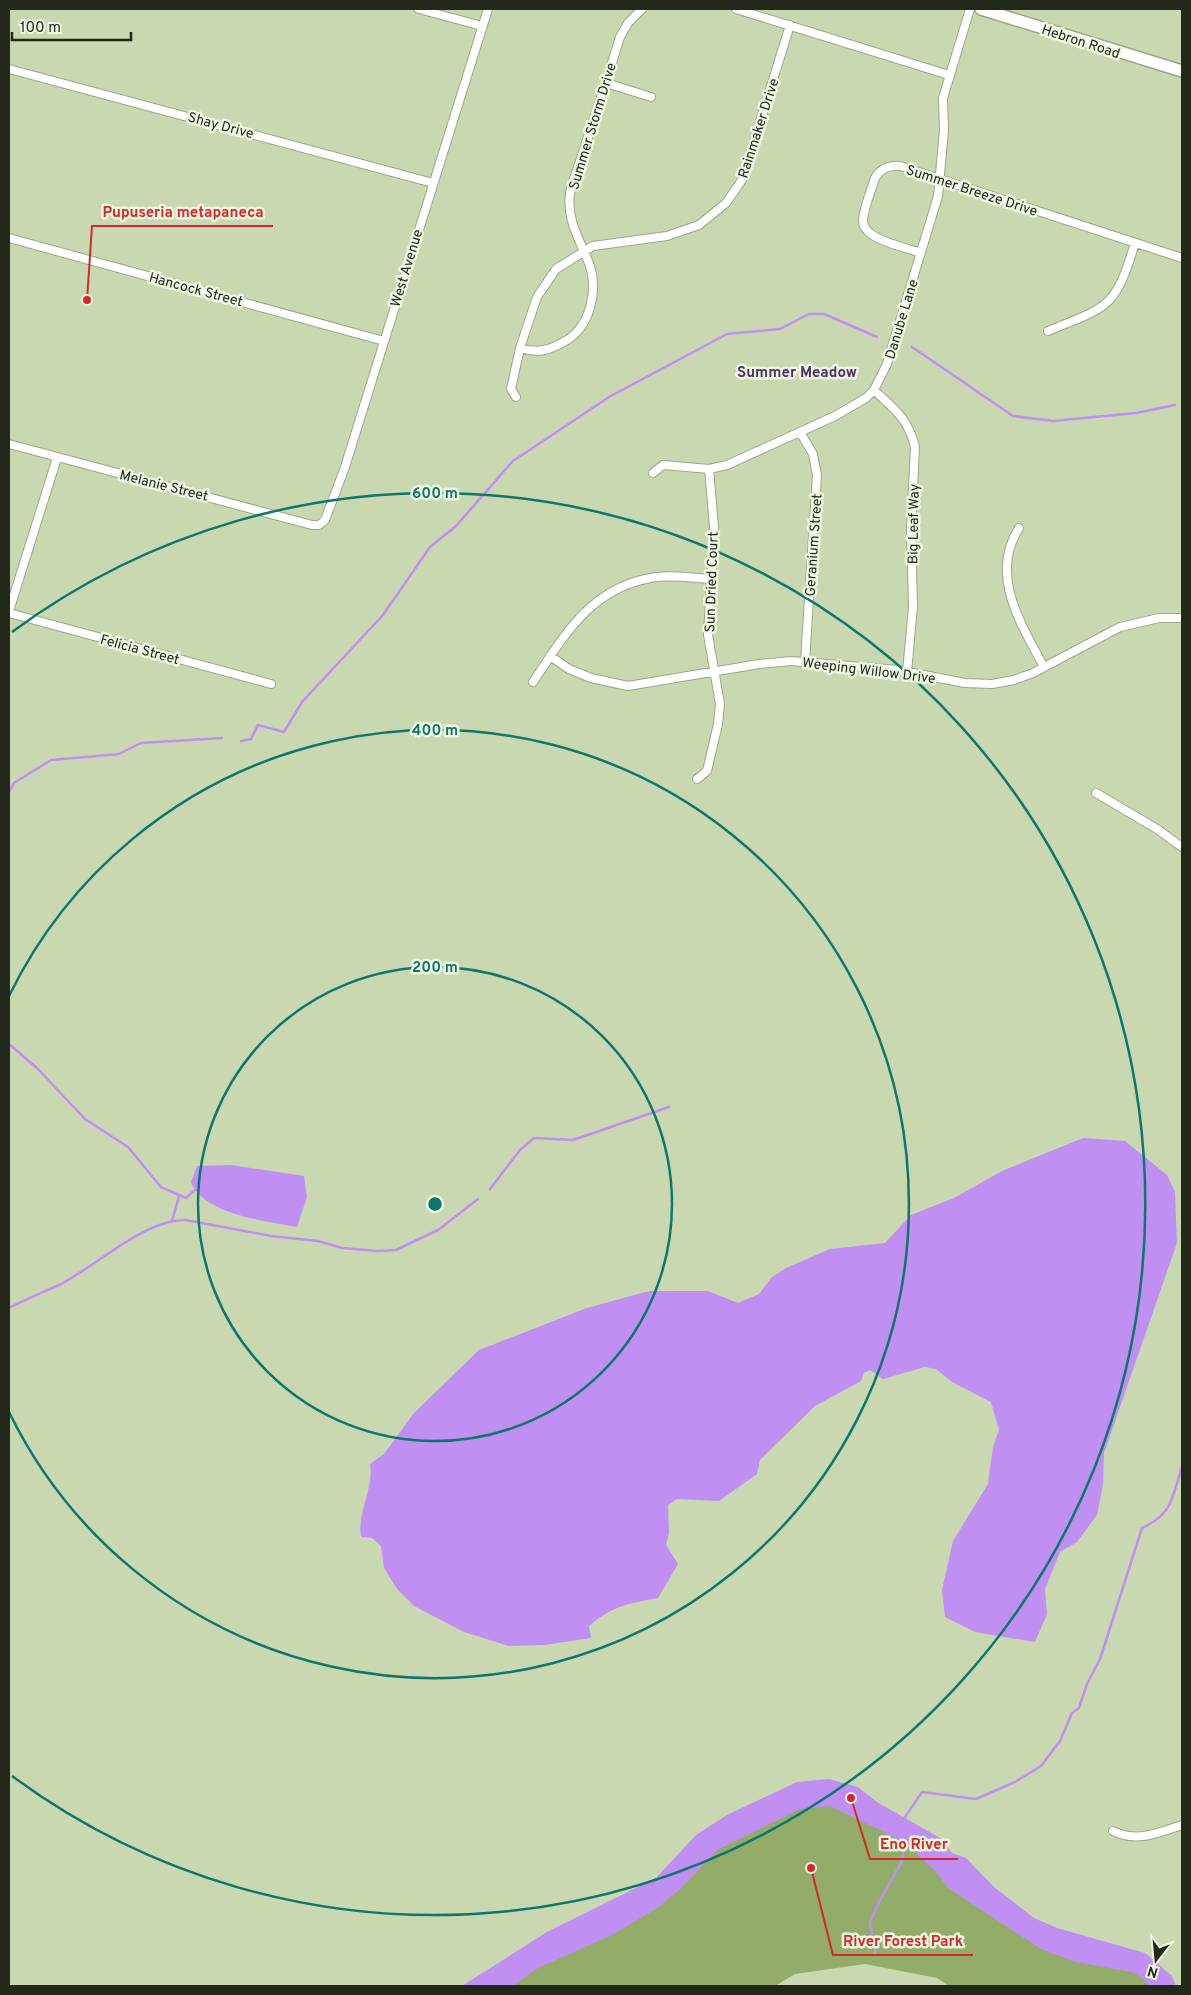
<svg xmlns="http://www.w3.org/2000/svg" width="1191" height="1995" font-family="Overpass,sans-serif">
	<style>
		.green { fill: #94ac6a }
		.water { fill: #bf8ff2 }
		.lines { fill: none; stroke-linecap: round; stroke-linejoin: round }
		.stream { stroke: #bf8ff2; stroke-width: 2.5 }
		.street-casing { stroke: #9aa982; stroke-width: 10 }
		.secondary-casing { stroke: #9aa982; stroke-width: 14 }
		.street { stroke: #fff; stroke-width: 8 }
		.secondary { stroke: #fff; stroke-width: 11 }
		.ring { fill: none; stroke: #0f766e; stroke-width: 2.5 }
		.labels { text-anchor: middle; stroke-width: 5; stroke-linejoin: round; paint-order: stroke }
		.street-label { font-size: 14px; fill: #23291a; stroke: #edf6e1 }
		.neighbourhood-label { font-size: 15px; font-weight: bold; fill: #4f326c; stroke: #edf6e1 }
		.centre { fill: #0f766e; stroke: #edf6e1; stroke-width: 2.5 }
		.ring-label { font-size: 15px; text-anchor: middle; font-weight: bold; fill: #0f766e; stroke: #edf6e1; stroke-width: 5; stroke-linejoin: round; paint-order: stroke }
		.leader { fill: none; stroke: #d62828; stroke-width: 2 }
		.callout-dot { fill: #d62828; stroke: #edf6e1; stroke-width: 2 }
		.callout-label { font-size: 15px; text-anchor: middle; font-weight: bold; fill: #d62828; stroke: #edf6e1; stroke-width: 5; stroke-linejoin: round; paint-order: stroke }
	</style>
	<rect width="100%" height="100%" fill="#c9d8b0"/>
	<path class="green" d="M818,1792L855,1804L1055,1953L1162,1976L1163,1986H949L937,1978L865,1964L795,1974L775,1986H486L625,1911L734,1825Z"/>
	<path class="water" d="M1083,1138L1125,1141L1167,1175L1175,1192L1177,1243L1104,1453L1103,1485L1097,1515L1077,1542L1060,1552L1045,1589L1047,1614L1035,1642L975,1632L945,1617L942,1590L953,1541L988,1484L993,1447L999,1430L991,1402L952,1382L936,1369L925,1367L883,1379L870,1370L864,1373L861,1381L815,1406L760,1460L757,1474L719,1501L677,1499L668,1505L669,1533L666,1545L678,1564L658,1598C629,1603 612,1606 589,1626L591,1638L544,1645L509,1646L464,1632L414,1606L397,1589L384,1568L381,1546L372,1538L361,1537C357,1512 374,1489 370,1464L384,1454L414,1413L479,1350L587,1308L649,1291H708L738,1303L759,1294L772,1277L786,1268L830,1249L885,1243L911,1215L954,1198L1002,1171Z
		M230,1165L304,1176L307,1197L297,1227C266,1221 204,1215 191,1182L197,1166Z
		M829,1779L858,1787L877,1802L940,1838L952,1853L966,1858L994,1887L1034,1918L1057,1928L1145,1953L1172,1976L1176,1986H1149L1142,1978L1132,1972L1075,1962L1041,1949L948,1888L938,1874L904,1842L830,1806L798,1810L719,1849L678,1891L656,1909L610,1936L538,1968L513,1986H462L547,1932L656,1878L696,1835L727,1815L797,1782Z"/>
	<g class="lines">
		<path class="stream" d="M912,347L1013,416L1053,421L1136,413L1175,405
			M241,741L251,739L258,725L284,732L302,702L383,615L430,547L456,526L513,461L609,397L727,334L780,329L809,314H824L877,337
			M9,792L14,783L51,760L119,754L141,743L222,738
			M9,1044L37,1068L85,1119L128,1147L161,1187L186,1198L195,1190
			M490,1189L520,1150L534,1138L573,1140L669,1107
			M172,1221L179,1196
			M9,1308C26,1299 44,1292 61,1284C96,1266 145,1219 186,1220L271,1236L318,1241L342,1248L378,1251L396,1250L438,1230L478,1199
			M903,1820L922,1792L976,1799L1015,1782L1041,1766L1060,1741L1072,1713L1079,1708L1087,1684L1100,1659L1142,1528C1173,1514 1172,1497 1182,1467
			M875,1954L870,1922L879,1902L902,1861L904,1840"/>
		<g class="street-casing">
			<path id="street" d="M419,9L482,26
				M736,9L949,75
				M9,69L433,183
				M606,83L651,97
				M9,238L384,341
				M921,253C906,247 862,240 863,220C864,207 871,191 875,178C881,168 889,165 900,166L1182,258
				M1048,331C1109,306 1115,309 1135,243
				M520,348C539,354 550,350 567,340C590,326 598,291 590,266C581,241 566,221 570,193C573,178 581,161 585,146C597,110 609,73 620,37L628,23L642,9
				M874,390C894,409 908,418 915,447L911,529L913,607L907,672
				M516,397L511,389L520,348L537,297L556,269L593,246L667,236L699,225L726,203L742,180L790,25
				M800,432L813,454L817,475L805,661
				M9,444L312,525H319L325,520L344,470L488,9
				M653,473L663,465L709,469L727,465L835,416L866,398L874,390L887,364L938,196L944,130L943,98L970,9
				M1019,528C989,575 1021,624 1044,667
				M9,611L57,458
				M9,613L271,684
				M550,656L569,669L591,678L628,686L759,664L791,661L898,670L965,683L992,684L1014,680L1033,673L1120,627L1159,618H1182
				M533,682C564,636 590,589 650,578C670,574 692,578 712,579
				M697,779L707,771L718,724L720,704L708,635L714,527L709,469
				M1096,793L1157,829L1182,847
				M1113,1831C1137,1843 1158,1833 1182,1825"/>
		</g>
		<g class="secondary-casing">
			<path id="secondary" d="M981,9L1182,71"/>
		</g>
		<use href="#street" class="street"/>
		<use href="#secondary" class="secondary"/>
	</g>
	<g class="ring">
		<circle cx="435" cy="1204" r="237"/>
		<path d="M9 996A474 474 0 1 1 9 1412"/>
		<path d="M12 632A711 711 0 1 1 12 1776"/>
	</g>
	<g class="labels">
		<g class="street-label">
			<text transform="translate(1081 41) rotate(18)" y="5">Hebron Road</text>
			<text transform="translate(221 125) rotate(15)" y="5">Shay Drive</text>
			<text transform="translate(592 126) rotate(-73)" y="5">Summer Storm Drive</text>
			<text transform="translate(758 128) rotate(-72)" y="5">Rainmaker Drive</text>
			<text transform="translate(972 190) rotate(18)" y="5">Summer Breeze Drive</text>
			<text transform="translate(406 268) rotate(-73)" y="5">West Avenue</text>
			<text transform="translate(196 289) rotate(15)" y="5">Hancock Street</text>
			<text transform="translate(901 319) rotate(-73)" y="5">Danube Lane</text>
			<text transform="translate(164 485) rotate(14)" y="5">Melanie Street</text>
			<text transform="translate(913 524) rotate(-89)" y="5">Big Leaf Way</text>
			<text transform="translate(813 545) rotate(-86)" y="5">Geranium Street</text>
			<text transform="translate(711 582) rotate(-88)" y="5">Sun Dried Court</text>
			<text transform="translate(140 649) rotate(15)" y="5">Felicia Street</text>
			<text transform="translate(869 670) rotate(7)" y="5">Weeping Willow Drive</text>
		</g>
		<g class="neighbourhood-label">
			<text x="797" y="377">Summer Meadow</text>
		</g>
	</g>
	<circle cx="435" cy="1204" r="8" class="centre"/>
	<g class="ring-label">
		<text x="435" y="498">600 m</text>
		<text x="435" y="735">400 m</text>
		<text x="435" y="972">200 m</text>
	</g>
	<path class="leader" d="M87 300L92 226H273M851 1798L870 1859H958M811 1868L833 1955H973"/>
	<g class="callout-dot">
		<circle cx="87" cy="300" r="5"/>
		<circle cx="851" cy="1798" r="5"/>
		<circle cx="811" cy="1868" r="5"/>
	</g>
	<g class="callout-label">
		<text x="183" y="217">Pupuseria metapaneca</text>
		<text x="914" y="1849">Eno River</text>
		<text x="903" y="1946">River Forest Park</text>
	</g>
	<rect width="1191" height="1995" fill="none" stroke="#23291a" stroke-width="20"/>
	<g transform="translate(1156 1960) rotate(196)" stroke="#edf6e1" stroke-width="4" paint-order="stroke">
	<path d="M0-4L9 19L0 12L-9 19Z" fill="#23291a"/>
	<text y="-8" font-size="14" font-weight="bold" text-anchor="middle" fill="#23291a">N</text>
	</g>
	<path d="M12 32v8h119v-8" fill="none" stroke="#23291a" stroke-width="2.5"/>
	<text x="20" y="32" font-size="15" fill="#23291a" stroke="#edf6e1" stroke-width="4" paint-order="stroke">100 m</text>
</svg>
